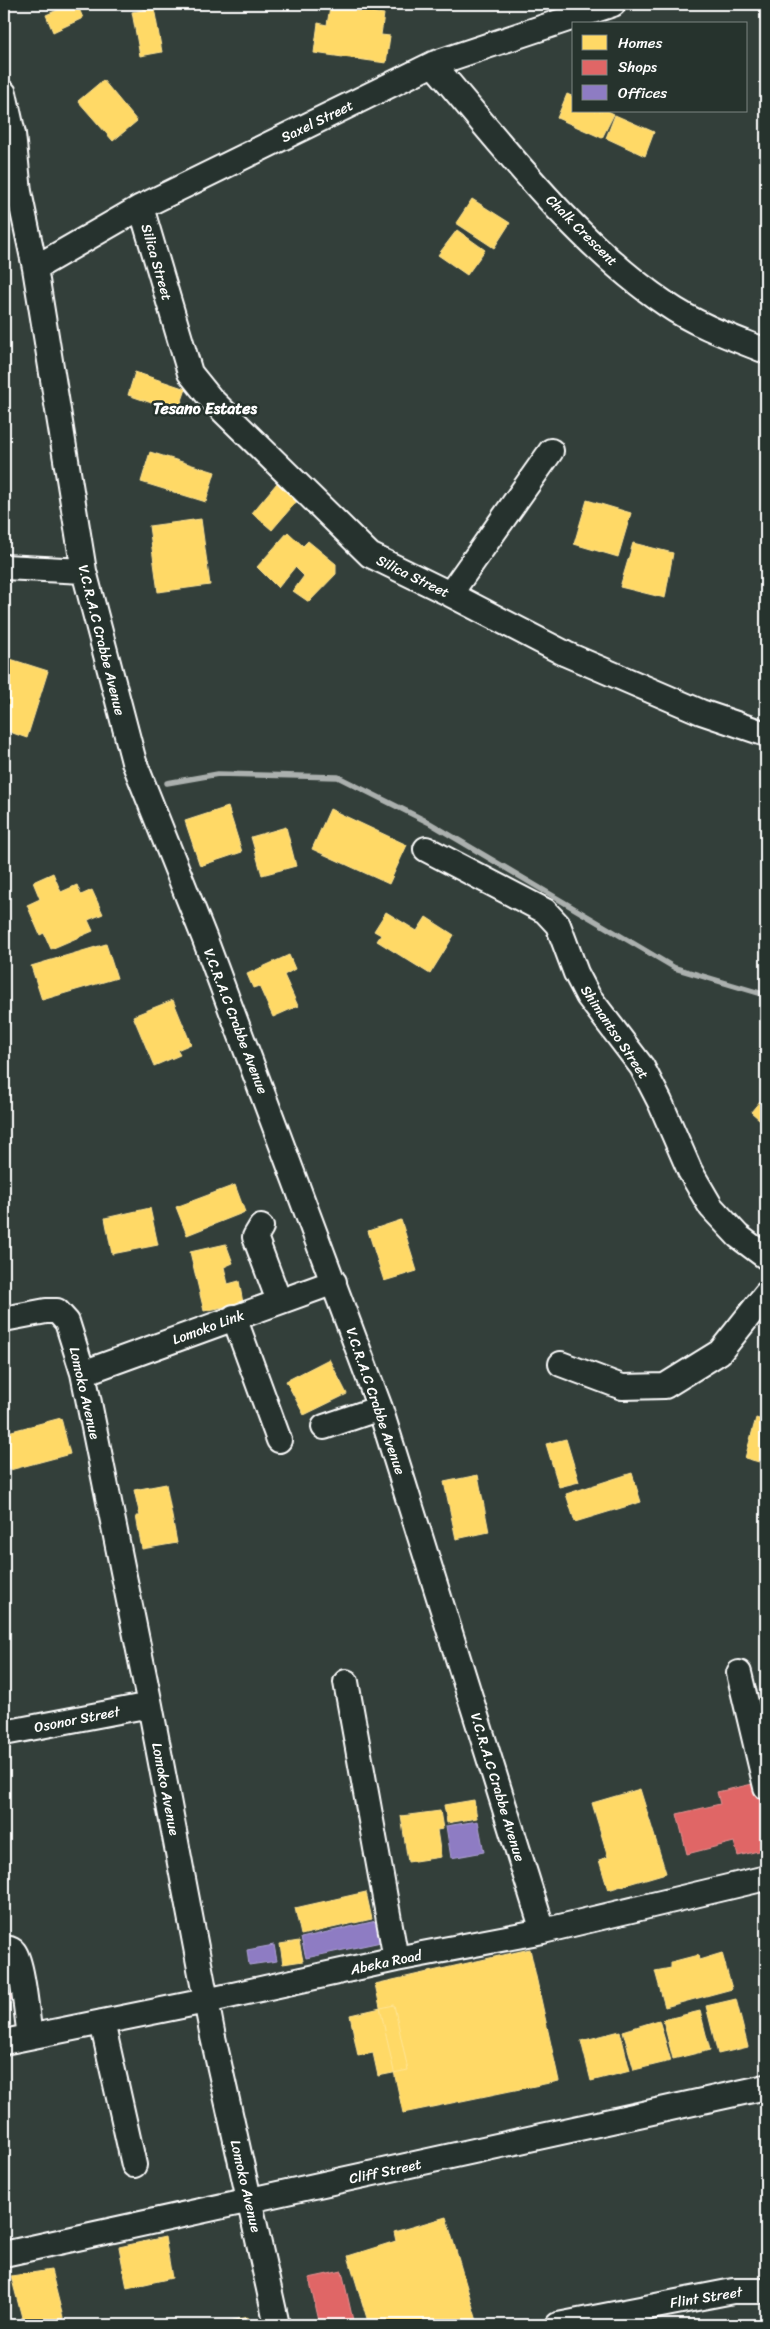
<svg xmlns="http://www.w3.org/2000/svg" width="770" height="2329" font-family="Sriracha,sans-serif">
	<style>
		.homes { fill: #ffd966; stroke: #ffe494 }
		.shops { fill: #e06666; stroke: #e99494 }
		.offices { fill: #8e7cc3; stroke: #b0a3d5 }
		.lines { fill: none; stroke-linecap: round; stroke-linejoin: round }
		.stream { stroke: #abb0ae; stroke-width: 5.5 }
		.minor-casing { stroke: #fff; stroke-width: 28 }
		.minor { stroke: #26332d; stroke-width: 24 }
		.labels { text-anchor: middle; stroke-width: 5; stroke-linejoin: round; paint-order: stroke }
		.street-label { font-size: 14px; fill: #fff; stroke: #26332d }
		.quarter-label { font-size: 16px; font-weight: bold; fill: #fff; stroke: #26332d }
	</style>
	<rect width="100%" height="100%" fill="#333f3a"/>
	<filter id="ink" filterUnits="userSpaceOnUse"><feTurbulence type="fractalNoise" baseFrequency=".02" numOctaves="2"/><feDisplacementMap in="SourceGraphic" scale="10" xChannelSelector="R" yChannelSelector="G"/><feConvolveMatrix kernelMatrix="1 2 1 2 8 2 1 2 1" color-interpolation-filters="sRGB"/></filter>
	<g filter="url(#ink)">
		<path class="homes" d="M71,4H77L83,18L53,32L46,15Z
			M330,7L384,14L381,35L390,36L386,63L314,53L318,23L327,25Z
			M154,8L162,52L140,56L132,12Z
			M103,80L137,121L113,141L78,101Z
			M567,94L574,97V111H608L614,114L602,138L557,118Z
			M615,115L654,132L645,156L606,138Z
			M472,199L510,223L494,248L456,223Z
			M457,230L485,250L467,275L438,255Z
			M135,372L186,389L178,412L128,395Z
			M150,452L215,472L206,502L141,482Z
			M282,477L303,494L272,530L252,513Z
			M587,500L631,513L618,557L574,544Z
			M201,519L210,585L158,592L149,526Z
			M288,532L303,546L308,541L336,564V574L309,602L293,591L304,576L295,567L278,588L257,567Z
			M633,543L673,553L665,598L620,587Z
			M4,657L48,671L27,738L4,730Z
			M228,807L242,852L200,866L185,821Z
			M330,809L407,845L389,884L312,849Z
			M286,827L296,866L262,875L251,837Z
			M53,873L61,892L77,885L81,895L92,890L103,914L88,920L93,931L51,949L44,933L40,935L27,905L40,899L33,882Z
			M386,912L417,931L426,917L454,935L430,974L377,941L381,935L374,931Z
			M106,944L117,978L42,1000L31,966Z
			M289,955L295,969L284,975L298,1006L273,1017L259,986L253,988L247,974Z
			M173,1000L191,1044L177,1050L180,1055L154,1066L133,1016Z
			M766,1094V1125L751,1112Z
			M235,1185L245,1212L187,1235L176,1207Z
			M150,1208L158,1245L112,1254L105,1218Z
			M401,1220L417,1271L384,1281L368,1231Z
			M226,1244L233,1263L224,1267L228,1284L239,1281L243,1303L204,1311L190,1252Z
			M329,1359L347,1394L304,1415L286,1381Z
			M61,1418L70,1454L10,1470L4,1446V1433Z
			M756,1418L766,1421V1456L761,1455L759,1462L745,1458Z
			M566,1439L579,1482L559,1487L546,1444Z
			M632,1473L641,1502L575,1522L566,1494Z
			M478,1475L489,1532L456,1539L444,1482Z
			M166,1484L177,1543L142,1549L136,1516H140L134,1490Z
			M640,1789L666,1873L608,1890L599,1860L608,1857L592,1803Z
			M474,1800L477,1818L447,1823L444,1805Z
			M440,1811L443,1829L437,1830L441,1857L408,1862L401,1816Z
			M366,1892L372,1919L301,1935L295,1908Z
			M299,1941L303,1961L283,1964L280,1944Z
			M530,1949L559,2081L403,2113L375,1984Z
			M722,1953L732,1989L665,2007L655,1971L671,1968V1962L698,1955L699,1960Z
			M736,1999L748,2047L718,2054L706,2006Z
			M394,2005L408,2070L378,2076L373,2053L358,2056L350,2015Z
			M700,2011L710,2050L673,2059L663,2020Z
			M659,2020L671,2061L634,2070L623,2031Z
			M620,2031L630,2071L591,2081L581,2041Z
			M446,2217L477,2321L462,2325H369L348,2256L396,2241L394,2232Z
			M165,2237L172,2278L127,2288L119,2247Z
			M51,2270L65,2325H24L11,2276Z
			M248,2317L249,2325H225V2322Z"/>
		<path class="shops" d="M757,1783L766,1820V1849L738,1856L734,1842L687,1854L677,1814L720,1804L717,1792Z
			M9,1960L17,1998L4,2001V1961Z
			M342,2271L354,2325H320L309,2278Z"/>
		<path class="offices" d="M478,1821L484,1852L451,1858L446,1826Z
			M376,1921L381,1942L306,1958L301,1938Z
			M274,1945L277,1961L249,1965L247,1950Z"/>
		<g class="lines">
			<path class="stream" d="M167,783L218,774L338,777L428,822L675,968L766,995"/>
			<g class="minor-casing">
				<path id="minor" d="M433,64C502,145 578,245 666,304C696,325 733,338 766,351
					M4,93L13,134L19,192L35,268L84,571L134,762L204,937L380,1408L543,1931
					M141,207L190,373L211,399L370,555L450,594L566,654L701,712L766,734
					M35,268L141,207L433,64L613,4
					M4,567L84,571
					M450,594L551,451
					M426,849L545,911L558,925L576,973L588,996L642,1067L660,1102L690,1171L711,1207L738,1236L766,1257
					M261,1227L255,1237L279,1301
					M234,1317L279,1440
					M4,1319L46,1311H57L67,1322L83,1373L150,1705L213,2037L277,2325
					M561,1364L622,1387L665,1386L720,1352L766,1294
					M83,1373L334,1282
					M324,1427L380,1408
					M739,1673L766,1787
					M346,1682L396,1959
					M4,1733L150,1705
					M4,1948C8,1949 11,1948 14,1952C23,1964 27,2019 30,2036
					M102,2022L134,2165
					M4,2042L206,2001L396,1959L543,1931L766,1878
					M4,2254L766,2087
					M558,2325L733,2291H766"/>
			</g>
			<use href="#minor" class="minor"/>
		</g>
	</g>
	<g class="labels">
		<g class="street-label">
			<text transform="translate(317 121) rotate(-26)" y="5">Saxel Street</text>
			<text transform="translate(582 230) rotate(45)" y="5">Chalk Crescent</text>
			<text transform="translate(157 262) rotate(74)" y="5">Silica Street</text>
			<text transform="translate(413 576) rotate(26)" y="5">Silica Street</text>
			<text transform="translate(102 640) rotate(76)" y="5">V.C.R.A.C Crabbe Avenue</text>
			<text transform="translate(236 1021) rotate(69)" y="5">V.C.R.A.C Crabbe Avenue</text>
			<text transform="translate(615 1032) rotate(56)" y="5">Shimantso Street</text>
			<text transform="translate(208 1327) rotate(-20)" y="5">Lomoko Link</text>
			<text transform="translate(85 1393) rotate(77)" y="5">Lomoko Avenue</text>
			<text transform="translate(376 1401) rotate(71)" y="5">V.C.R.A.C Crabbe Avenue</text>
			<text transform="translate(77 1719) rotate(-11)" y="5">Osonor Street</text>
			<text transform="translate(498 1787) rotate(73)" y="5">V.C.R.A.C Crabbe Avenue</text>
			<text transform="translate(166 1789) rotate(79)" y="5">Lomoko Avenue</text>
			<text transform="translate(386 1962) rotate(-12)" y="5">Abeka Road</text>
			<text transform="translate(385 2171) rotate(-12)" y="5">Cliff Street</text>
			<text transform="translate(246 2186) rotate(77)" y="5">Lomoko Avenue</text>
			<text transform="translate(706 2297) rotate(-9)" y="5">Flint Street</text>
		</g>
		<g class="quarter-label">
			<text x="205" y="414">Tesano Estates</text>
		</g>
	</g>
	<rect width="770" height="2329" fill="none" stroke="#26332d" stroke-width="20"/>
	<rect x="10" y="10" width="750" height="2309" fill="none" stroke="#fff" stroke-width="2" filter="url(#ink)"/>
	<rect x="572" y="22" width="175" height="90" fill="#26332d" stroke="#7d8581"/>
	<rect x="582" y="35" width="25" height="15" fill="#ffd966" stroke="#7d8581"/>
	<text x="618" y="48" font-size="15" fill="#ffffff">Homes</text>
	<rect x="582" y="60" width="25" height="15" fill="#e06666" stroke="#7d8581"/>
	<text x="618" y="72" font-size="15" fill="#ffffff">Shops</text>
	<rect x="582" y="85" width="25" height="15" fill="#8e7cc3" stroke="#7d8581"/>
	<text x="618" y="98" font-size="15" fill="#ffffff">Offices</text>
</svg>
